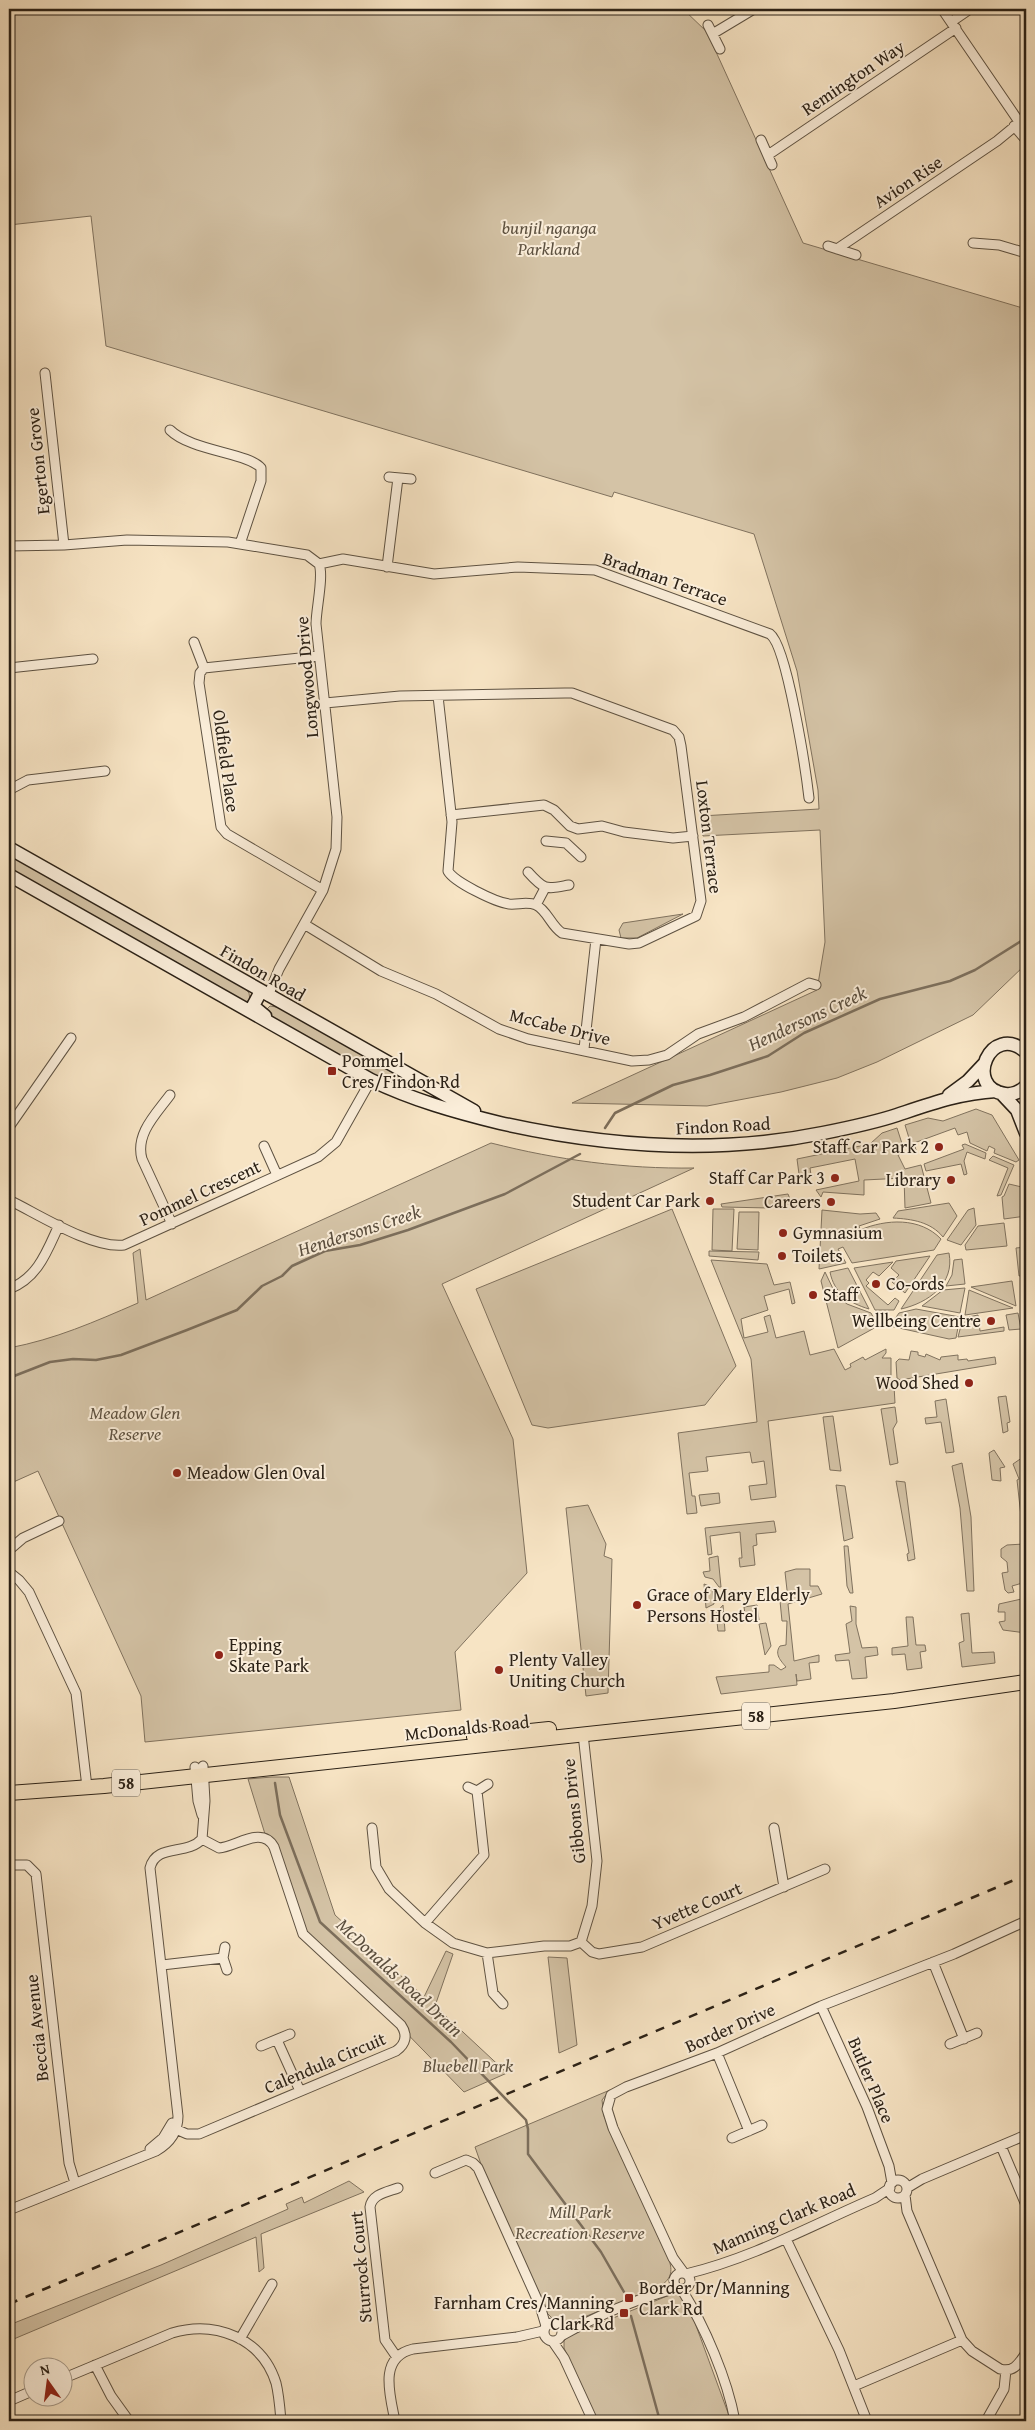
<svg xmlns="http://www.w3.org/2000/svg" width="1035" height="2430" font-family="'Gentium Book Plus',serif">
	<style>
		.green { fill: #d4c3a6; stroke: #80725e }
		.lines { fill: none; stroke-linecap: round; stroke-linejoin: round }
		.stream { stroke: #7c6e5b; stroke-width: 2.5 }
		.minor-casing { stroke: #5e5242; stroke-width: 11 }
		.secondary-casing { stroke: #2b2116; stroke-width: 15 }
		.primary-casing { stroke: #2b2116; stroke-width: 16 }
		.minor { stroke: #faedd9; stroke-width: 9 }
		.secondary { stroke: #faedd9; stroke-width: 12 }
		.primary { stroke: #f7e4c4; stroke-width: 14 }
		.rail { stroke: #2b2116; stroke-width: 2.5; stroke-dasharray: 9 9; stroke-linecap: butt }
		.poi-dot { fill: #8f2418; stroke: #faedd9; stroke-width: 2 }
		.labels { text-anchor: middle; stroke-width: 4; stroke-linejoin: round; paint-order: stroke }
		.shield { fill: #faedd9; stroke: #695e50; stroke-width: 1 }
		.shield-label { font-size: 16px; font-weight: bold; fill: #2b2116 }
		.street-label { font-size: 18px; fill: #2b2116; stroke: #faedd9 }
		.park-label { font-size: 18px; font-style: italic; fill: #5e5241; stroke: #faedd9 }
		.poi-label { font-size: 18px; fill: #2b2116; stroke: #faedd9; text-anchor: start }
		.water-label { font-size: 19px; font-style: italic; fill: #5a4e3e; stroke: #faedd9 }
	</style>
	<rect width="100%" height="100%" fill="#f7e4c4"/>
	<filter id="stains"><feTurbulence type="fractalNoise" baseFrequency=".004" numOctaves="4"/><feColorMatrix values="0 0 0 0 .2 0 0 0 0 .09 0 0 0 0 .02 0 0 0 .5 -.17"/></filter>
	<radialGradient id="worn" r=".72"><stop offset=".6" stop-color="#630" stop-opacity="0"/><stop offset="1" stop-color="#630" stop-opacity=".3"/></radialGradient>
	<path class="green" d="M9,9H683L707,32L803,243L1026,309V964L973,1015L877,1062L837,1078L781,1092L707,1106L572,1103L817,990L825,942L820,830L703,836L701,816L819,809L818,790L797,671L754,534L614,492L612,497L106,346L91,216L9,225Z
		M9,851L243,986L249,993L250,1000L245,1002L9,872Z
		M683,914L637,938H621L619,930L623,923Z
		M270,1006L282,1008L412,1083L413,1090L405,1093L268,1015L266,1010Z
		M976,1109L992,1115L1019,1160L1016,1162L994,1153L995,1149L989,1146L987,1151L970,1143L967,1132L958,1135L955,1128L914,1143L916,1150L913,1151L905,1125L928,1118L943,1121Z
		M897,1128L905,1153L898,1155L905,1169L921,1165L931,1203L905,1208L904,1178L864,1180V1195L823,1192L821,1197L816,1190L859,1181L855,1159L810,1168L811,1175L803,1176L799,1174L797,1159L870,1144L882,1133Z
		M491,1143C558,1160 625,1169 694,1168L442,1284L513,1439L527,1573L455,1652L461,1710L145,1742L141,1696L38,1471L9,1484V1348C56,1339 94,1322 138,1303L133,1253L140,1249L146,1300Z
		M965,1144L986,1153L985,1159L967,1152L964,1161L967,1174L964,1175L961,1164L926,1171L924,1164L964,1149L962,1145Z
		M993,1156L1014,1165L1001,1195L997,1196L1008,1168L989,1160Z
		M1009,1184L1026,1188V1216L1004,1219L1002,1197L1004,1196Z
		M788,1194L792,1204L770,1205V1208L722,1207L721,1204Z
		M949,1203L957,1216L943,1237C931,1222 912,1219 893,1218L898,1211Z
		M974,1208L976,1225L961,1245L947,1240L968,1210Z
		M672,1209L736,1366L705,1405L548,1428L532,1425L476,1289Z
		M713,1209H734L732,1251L712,1250Z
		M822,1210L860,1214L876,1213L880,1219L859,1226L860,1230C886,1219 920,1217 941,1239L934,1250L852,1263L843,1247L838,1249L846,1263L819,1269Z
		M739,1212H759L758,1250L737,1249Z
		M1004,1223L1007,1246L966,1250L965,1245L978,1226Z
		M1026,1247V1275L1019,1276L1016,1248Z
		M709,1251L759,1252L758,1260L709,1256Z
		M949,1253C955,1284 928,1303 901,1309L937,1255Z
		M930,1256L905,1293L892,1282L899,1275L891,1268L896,1261Z
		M962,1259L965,1284L946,1286L952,1275L954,1260Z
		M711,1260L767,1264L774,1285L790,1282L795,1303L792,1304L789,1289L764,1296L768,1310L741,1319L744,1338L768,1332L764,1317L770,1315L776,1338L804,1331L810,1355L834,1349L845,1370L851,1367L850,1364L863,1357L865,1360L886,1349V1353L882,1358H891V1379L889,1382V1386H894L895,1403L768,1421L776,1497L751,1500L749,1486L767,1484L764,1461L752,1463L750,1452L706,1457L708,1471L689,1473L692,1496H695L697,1513L687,1514L678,1433L757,1422L751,1359Z
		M893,1262L879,1276L873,1272L866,1280L869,1283L866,1286L888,1305L895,1298L899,1301L894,1310H875L854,1268Z
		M848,1268L869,1309C849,1303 834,1293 830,1272Z
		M825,1272L836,1295L847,1304L871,1313L878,1326L838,1348L821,1281Z
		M1012,1281L1016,1306L971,1287Z
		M965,1288L960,1313L922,1306L943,1290Z
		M969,1290L1013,1308L965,1315Z
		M916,1309L960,1317L956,1338L949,1339L890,1326L899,1313Z
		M1018,1313L1021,1329L1009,1330L1006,1315Z
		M978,1315L980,1331L1004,1327V1331L958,1337L963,1318Z
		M911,1351L918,1352V1355L925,1357L926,1354L940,1360L941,1357L958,1355V1360L967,1359L968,1361L995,1357L996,1364L900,1380L897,1378L896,1362L899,1359L909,1360Z
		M1006,1396L1010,1422L1007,1423L1008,1431L1003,1433L998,1397Z
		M946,1399L954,1452L946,1453L941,1422L926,1424L925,1418L937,1417L935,1401Z
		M895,1407L897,1422L893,1429L898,1463L890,1465L881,1409Z
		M833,1416L841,1471L830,1470L823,1417Z
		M994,1450L1005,1467L1000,1468L1001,1481L992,1480L989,1453Z
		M1026,1455V1582L1012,1586L1014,1592L1008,1593L1005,1590L1002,1573L1008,1572L1007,1562L1001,1557V1549L1007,1545L1024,1544L1017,1480L1019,1479L1013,1464Z
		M962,1463L971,1517L974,1591H967L960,1508L952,1466Z
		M896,1481L905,1482L915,1559L908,1561L907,1554L909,1553Z
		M836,1485L845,1486L853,1538L844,1541Z
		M719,1493L720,1503L701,1506L699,1495Z
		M588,1505L606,1544L604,1556L612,1559L608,1693L586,1696L566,1508Z
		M774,1521L776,1532L756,1534L757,1545L753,1546L755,1565L740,1567L739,1558H742L740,1532L710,1536L712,1554L708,1555L705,1528Z
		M844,1546H848L853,1593H850L847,1586Z
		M718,1556L721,1587H719L713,1579L705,1577L703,1572L710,1571L709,1558Z
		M796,1569H810V1586H818L822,1594L788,1604L794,1661L819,1655V1662L809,1663L811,1679L797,1681L796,1674L797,1685L721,1694L716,1677L769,1672V1665H774L781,1670L786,1667C781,1661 774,1654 780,1646L786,1645L787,1621H782L780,1601L788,1599L785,1572Z
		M704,1584L712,1587L714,1604L706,1608Z
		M1026,1598V1633L1003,1630L999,1622L1005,1621V1612H998L999,1604Z
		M723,1605L725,1631H718L716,1613Z
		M757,1605L759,1620L746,1621L744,1607Z
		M850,1606L856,1607V1624L862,1648L877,1647L878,1655L865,1657L867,1678L852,1679L849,1660L836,1661L835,1655L850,1653L846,1624L852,1621Z
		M969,1613L972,1653L994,1652L995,1663L962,1667L959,1643L964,1641L961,1614Z
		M906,1617H913L916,1645H925L926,1651L920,1652L922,1668L907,1670L905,1654L892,1655V1648L908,1646Z
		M766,1623L771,1646L765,1655L759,1624Z
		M272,1777H289L335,1915L424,1997L446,1951L453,1954L435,2006L507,2073L464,2092L306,1930L271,1838L265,1834L248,1779Z
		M548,1957L567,1958L577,2045L559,2053Z
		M610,2090L602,2100L604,2116L669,2260C674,2274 669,2282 656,2288L567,2324L552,2318L547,2313L488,2184L475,2147Z
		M349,2181L364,2192L261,2234L264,2268L259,2272L256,2237L9,2341V2325L161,2265L288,2209L286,2204L302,2197L304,2203Z
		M677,2292L687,2301L731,2421H597L564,2348V2341L569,2336Z"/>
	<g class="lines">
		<path class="stream" d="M605,1128L615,1113L673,1085L710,1075L768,1056L804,1033L880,999L950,981L975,970L1026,938
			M9,1378L50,1362L73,1359L96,1360L121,1355L187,1330L237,1310L262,1286L282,1276L292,1266L325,1251L360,1245L408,1230L505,1194L580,1154
			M275,1783L280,1815L320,1922L451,2042L526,2120L528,2129V2154L601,2252L624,2292
			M631,2316L660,2421"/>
		<g class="minor-casing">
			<path id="minor" d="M942,9L1026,132
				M951,22L970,9
				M708,25L720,49
				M714,33L754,9
				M1014,126L1026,140
				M761,140L772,165
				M768,155L956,28
				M973,243L999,245L1026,253
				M828,246L856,255
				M837,249L997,141L1014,127L1021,126
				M45,373L64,545
				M170,430C191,451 249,453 261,468V481L240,544
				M389,477L411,479
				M9,546L64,545L127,540L228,542L307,555L319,564C324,576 316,609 316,624L337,817L336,849L323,890L279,969L268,996
				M319,564L343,559L434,574L518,567L595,570L770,634C787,646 806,772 809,798
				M387,567L398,478
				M194,642L204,668
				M9,668L93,659
				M204,668L200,673L199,683L221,827L227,834L323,890
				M204,668L319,656
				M325,703L400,696L565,693H572L673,730L679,737L681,746L701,901L696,916L639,943L629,944L562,933C551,926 547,910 536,905C527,901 518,905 509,904C495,902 454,882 448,871L452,822L438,696
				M9,790L28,780L105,771
				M451,815L544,805L554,810L570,826L578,829L602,826L624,832L673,838L693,836
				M546,841L566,843L581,857
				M528,872C545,891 546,889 569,885
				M536,905L545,888
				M304,924L381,971L436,994L499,1029L528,1039L632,1061L649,1060L667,1055L698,1034L744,1017L809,983L816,985
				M584,1049L596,939
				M170,1095C156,1114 135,1134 142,1159L172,1224
				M9,1127L71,1038
				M264,1146L277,1175
				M9,1200C38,1214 92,1249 124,1245L318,1157L336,1142L371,1080
				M9,1289C38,1278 47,1251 59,1225
				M9,1550L23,1538L59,1521
				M9,1572L19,1580L29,1592L76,1693L87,1787
				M195,1767L198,1801L202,1815
				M468,1787L477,1791L488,1784
				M372,1828L376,1867L389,1889L425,1923L453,1943L487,1953L544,1946H570L581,1942
				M774,1828L784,1887
				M9,1865H27L36,1874L69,2163L75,2183
				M425,1923L484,1855L477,1791
				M581,1942L592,1952L599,1954L642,1947L825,1869
				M581,1942L592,1906L597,1861L583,1734
				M225,1947L223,1958L227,1970
				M487,1953L493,1993L503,2004
				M933,1962L964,2039
				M162,1965L223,1958
				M821,2006L867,2107L889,2166L892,2183
				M277,2040L300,2091
				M950,2044L977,2033
				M261,2046L290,2034
				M717,2053L749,2131
				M171,2127L187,2134H199L396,2051C406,2044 408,2035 401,2025L303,1934L274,1847C262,1825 236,1847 219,1848L202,1839
				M732,2138L762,2125
				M1001,2146L1026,2205
				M150,2149L163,2138L172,2123
				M435,2173L466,2160L473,2163L478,2168L540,2306L546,2326
				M889 2189a9 9 0 1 1 18 0a9 9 0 1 1-18 0Z
				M907,2188L922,2179L1026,2135
				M905,2195L907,2211L962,2340L972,2351L1000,2369C1014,2373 1019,2363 1026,2353
				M9,2210L156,2151C170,2143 178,2132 178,2116L150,1868C156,1843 187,1856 202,1839L205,1801L203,1766
				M786,2239L839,2350L867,2421
				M674 2281a8 8 0 1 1 16 0a8 8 0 1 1-16 0Z
				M684,2273L673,2258L613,2128L607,2109L611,2095L626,2087L717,2053L821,2006L954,1954L1026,1921
				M686,2274C753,2258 812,2225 875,2198L890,2188
				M682,2290C705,2327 727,2378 735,2421
				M544 2332a9 9 0 1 1 18 0a9 9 0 1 1-18 0Z
				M561,2336C597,2316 638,2298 678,2288
				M240,2339L272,2284
				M553,2342L564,2358L593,2421
				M396,2356L385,2340L370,2207C372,2194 387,2192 398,2188
				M95,2365L111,2396L129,2421
				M62,2379L172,2333C215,2320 262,2338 276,2383C279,2395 280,2409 281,2421
				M854,2386L962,2340
				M9,2401L32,2391
				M395,2421C390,2395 378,2357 413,2349L517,2337L543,2331
				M986,2421L1004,2389L1006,2370"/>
		</g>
		<g class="secondary-casing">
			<path id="secondary" d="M9,848L474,1111
				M9,875L371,1080C413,1100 455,1112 500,1123C607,1147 715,1155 823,1133C848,1128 873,1123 897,1115C930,1104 960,1093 996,1091
				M261,991L253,1006L265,1016
				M1026,1052C990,1021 963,1088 1005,1094C1013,1095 1020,1092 1026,1086
				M1001,1093L1017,1110L1026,1133
				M949,1095L968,1081L984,1064"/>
		</g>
		<g class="primary-casing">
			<path id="primary" d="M474,1737L549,1729
				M9,1793L104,1786L894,1701L1026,1682"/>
		</g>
		<use href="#minor" class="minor"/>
		<use href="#secondary" class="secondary"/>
		<use href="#primary" class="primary"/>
		<path class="rail" d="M9,2304L1026,1875"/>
	</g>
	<g class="poi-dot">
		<rect x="327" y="1066" width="10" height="10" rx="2.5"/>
		<circle cx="939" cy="1147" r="5"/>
		<circle cx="835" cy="1178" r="5"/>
		<circle cx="951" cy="1180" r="5"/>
		<circle cx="710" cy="1201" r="5"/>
		<circle cx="831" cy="1202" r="5"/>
		<circle cx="783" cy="1233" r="5"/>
		<circle cx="782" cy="1256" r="5"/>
		<circle cx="876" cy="1284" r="5"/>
		<circle cx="813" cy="1295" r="5"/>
		<circle cx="991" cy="1321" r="5"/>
		<circle cx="969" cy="1383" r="5"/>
		<circle cx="177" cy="1473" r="5"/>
		<circle cx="637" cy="1605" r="5"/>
		<circle cx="219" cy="1655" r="5"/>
		<circle cx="499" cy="1670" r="5"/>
		<rect x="624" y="2293" width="10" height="10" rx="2.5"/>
		<rect x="619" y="2308" width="10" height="10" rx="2.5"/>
	</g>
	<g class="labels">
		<g class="shield">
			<rect x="742" y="1702.5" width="28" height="27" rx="4"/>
			<rect x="112" y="1769.5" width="28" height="27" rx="4"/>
		</g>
		<g class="shield-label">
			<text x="756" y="1722">58</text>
			<text x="126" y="1789">58</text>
		</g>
		<g class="street-label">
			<text transform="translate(853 78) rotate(-34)" y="6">Remington Way</text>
			<text transform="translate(908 182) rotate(-34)" y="6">Avion Rise</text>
			<text transform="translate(38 461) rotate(-96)" y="6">Egerton Grove</text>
			<text transform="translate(665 579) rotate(19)" y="6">Bradman Terrace</text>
			<text transform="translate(307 677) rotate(-95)" y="6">Longwood Drive</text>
			<text transform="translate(226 761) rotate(82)" y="6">Oldfield Place</text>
			<text transform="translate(709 837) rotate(83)" y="6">Loxton Terrace</text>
			<text transform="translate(263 973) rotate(30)" y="6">Findon Road</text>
			<text transform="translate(560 1027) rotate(14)" y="6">McCabe Drive</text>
			<text transform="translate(723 1126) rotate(-3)" y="6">Findon Road</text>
			<text transform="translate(200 1193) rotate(-25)" y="6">Pommel Crescent</text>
			<text transform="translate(467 1728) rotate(-6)" y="6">McDonalds Road</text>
			<text transform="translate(574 1811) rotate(-96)" y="6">Gibbons Drive</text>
			<text transform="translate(697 1906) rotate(-23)" y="6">Yvette Court</text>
			<text transform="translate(37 2028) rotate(-96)" y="6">Beccia Avenue</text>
			<text transform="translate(730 2028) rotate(-24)" y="6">Border Drive</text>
			<text transform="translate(325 2063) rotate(-23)" y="6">Calendula Circuit</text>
			<text transform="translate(871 2080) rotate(67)" y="6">Butler Place</text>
			<text transform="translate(784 2219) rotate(-23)" y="6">Manning Clark Road</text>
			<text transform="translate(361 2267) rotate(-95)" y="6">Sturrock Court</text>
		</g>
		<g class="park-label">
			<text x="549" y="234">bunjil nganga<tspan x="549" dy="21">Parkland</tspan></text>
			<text x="135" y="1419">Meadow Glen<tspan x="135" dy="21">Reserve</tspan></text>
			<text x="468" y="2072">Bluebell Park</text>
			<text x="580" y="2218">Mill Park<tspan x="580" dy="21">Recreation Reserve</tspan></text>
		</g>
		<g class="poi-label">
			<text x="342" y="1067">Pommel<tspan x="342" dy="21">Cres/Findon Rd</tspan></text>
			<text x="929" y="1153" text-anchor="end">Staff Car Park 2</text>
			<text x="825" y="1184" text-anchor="end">Staff Car Park 3</text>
			<text x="941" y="1186" text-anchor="end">Library</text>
			<text x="700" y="1207" text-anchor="end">Student Car Park</text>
			<text x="821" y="1208" text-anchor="end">Careers</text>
			<text x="793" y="1239">Gymnasium</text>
			<text x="792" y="1262">Toilets</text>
			<text x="886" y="1290">Co-ords</text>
			<text x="823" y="1301">Staff</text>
			<text x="981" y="1327" text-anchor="end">Wellbeing Centre</text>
			<text x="959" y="1389" text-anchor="end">Wood Shed</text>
			<text x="187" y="1479">Meadow Glen Oval</text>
			<text x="647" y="1601">Grace of Mary Elderly<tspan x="647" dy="21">Persons Hostel</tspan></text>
			<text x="229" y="1651">Epping<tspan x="229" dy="21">Skate Park</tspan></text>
			<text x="509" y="1666">Plenty Valley<tspan x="509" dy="21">Uniting Church</tspan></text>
			<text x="639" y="2294">Border Dr/Manning<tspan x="639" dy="21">Clark Rd</tspan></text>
			<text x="614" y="2309" text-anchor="end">Farnham Cres/Manning<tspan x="614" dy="21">Clark Rd</tspan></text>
		</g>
		<g class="water-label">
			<text transform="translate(807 1018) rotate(-25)" y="7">Hendersons Creek</text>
			<text transform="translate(359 1230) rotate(-18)" y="7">Hendersons Creek</text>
			<text transform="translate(400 1977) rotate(43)" y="7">McDonalds Road Drain</text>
		</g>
	</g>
	<rect width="1035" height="2430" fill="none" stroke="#f7e4c4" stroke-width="30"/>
	<rect x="10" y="10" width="1015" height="2410" fill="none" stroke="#2b2116" stroke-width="2.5"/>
	<rect x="15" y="15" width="1005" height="2400" fill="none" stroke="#2b2116"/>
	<g transform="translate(48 2382) rotate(346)"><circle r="24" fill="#faedd9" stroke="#a79b8b"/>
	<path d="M0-4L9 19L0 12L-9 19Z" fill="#8f2418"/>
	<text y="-8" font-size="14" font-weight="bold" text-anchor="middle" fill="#2b2116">N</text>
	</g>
	<rect width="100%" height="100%" filter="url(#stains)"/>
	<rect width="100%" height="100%" fill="url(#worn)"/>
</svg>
